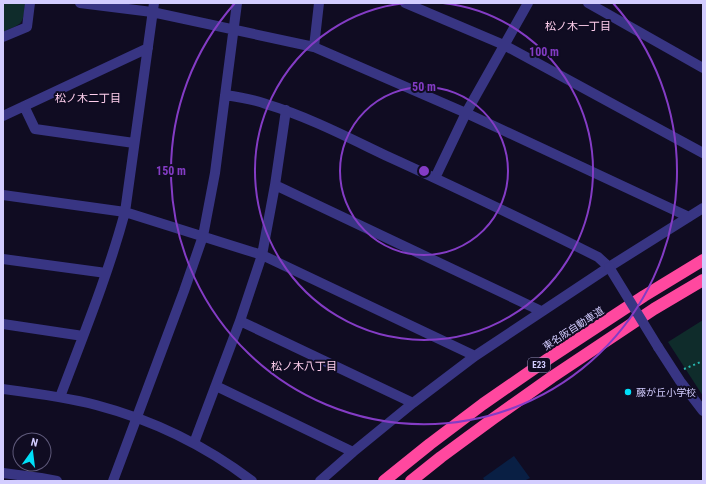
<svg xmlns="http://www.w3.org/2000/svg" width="706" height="484" font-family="'Roboto Condensed','Noto Sans JP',sans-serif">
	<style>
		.green { fill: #0f2c2b }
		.water { fill: #091f44 }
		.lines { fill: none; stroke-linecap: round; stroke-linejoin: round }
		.path { stroke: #28b8b0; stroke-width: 2; stroke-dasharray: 2 3; stroke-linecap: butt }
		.minor { stroke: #383583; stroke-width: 10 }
		.highway { stroke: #ff489f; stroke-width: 12 }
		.minor-bridge { stroke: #383583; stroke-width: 10 }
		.ring { fill: none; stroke: #843cc5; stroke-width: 2 }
		.poi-dot { fill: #00dff8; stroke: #100c22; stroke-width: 1.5 }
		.labels { text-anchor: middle; stroke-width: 4; stroke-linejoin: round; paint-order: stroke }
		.shield { fill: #100c22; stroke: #9893bd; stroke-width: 1 }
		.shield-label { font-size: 9px; font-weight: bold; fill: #d3cdff }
		.street-label { font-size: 10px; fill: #d3cdff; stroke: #100c22 }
		.poi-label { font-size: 10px; fill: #d3cdff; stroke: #100c22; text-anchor: start }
		.neighbourhood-label { font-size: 11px; fill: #ffcfed; stroke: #100c22 }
		.centre { fill: #843cc5; stroke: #100c22; stroke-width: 2 }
		.ring-label { font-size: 12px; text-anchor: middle; font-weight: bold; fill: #843cc5; stroke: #100c22; stroke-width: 4; stroke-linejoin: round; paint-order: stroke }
	</style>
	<rect width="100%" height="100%" fill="#100c22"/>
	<path class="green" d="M3,3H24L25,4C23,26 22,23 3,32Z
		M703,320V396L668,342Z"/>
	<path class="water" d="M514,456L530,478L524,481H485L483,478Z"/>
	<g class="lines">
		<path class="path" d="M684,369L703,361"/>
		<path class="minor" d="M80,3L152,12L314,47L466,113L689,217
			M405,3L504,45L703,153
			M588,3L703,68
			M3,37L27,27L30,3
			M314,47L319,3
			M225,95C239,97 253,99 266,104C309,117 349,138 389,157C453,186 517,217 580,248L598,257L609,267
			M24,106L35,129L134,143
			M3,116L148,48
			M435,178L466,113L528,3
			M275,185L541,311
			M3,195L125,212L262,255L475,356
			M3,259L106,273
			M240,321L413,403
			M3,324L83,336
			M658,347L680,381L703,411
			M216,386L353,452
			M3,389C34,393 66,397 96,405C153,420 206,446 252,481
			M60,397C83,336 108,275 125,212L154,3
			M194,443L240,321L262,255L275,185L286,110
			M3,473L41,478L57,481
			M113,481L184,291L203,236L215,173L237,3
			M320,481L353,452L413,403L475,356L609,267L703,208"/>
		<path class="highway" d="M384,481L430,444L483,404L548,359L644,296L703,260
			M411,481L441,457L494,418L552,377L654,309L703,280"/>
		<path class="minor-bridge" d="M609,267L658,347"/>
	</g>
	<g class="ring">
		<circle cx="424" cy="171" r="84"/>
		<path d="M443 3A169 169 0 1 1 405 3"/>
		<path d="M613 3A253 253 0 1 1 235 3"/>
	</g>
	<circle class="poi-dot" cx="628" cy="392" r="4"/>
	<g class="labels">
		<rect class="shield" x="528" y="358" width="22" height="14" rx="3"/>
		<g class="shield-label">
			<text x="539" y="368">E23</text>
		</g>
		<g class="street-label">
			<text transform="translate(573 328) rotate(-33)" y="4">東名阪自動車道</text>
		</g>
		<g class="poi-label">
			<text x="636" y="396">藤が丘小学校</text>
		</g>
		<g class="neighbourhood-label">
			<text x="578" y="30">松ノ木一丁目</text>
			<text x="88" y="102">松ノ木二丁目</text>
			<text x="304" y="370">松ノ木八丁目</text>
		</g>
	</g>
	<circle cx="424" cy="171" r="6" class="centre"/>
	<g class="ring-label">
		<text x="544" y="56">100 m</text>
		<text x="424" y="91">50 m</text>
		<text x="171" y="175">150 m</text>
	</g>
	<rect width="706" height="484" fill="none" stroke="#d3cdff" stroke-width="8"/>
	<g transform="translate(32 452) rotate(14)"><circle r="19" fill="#100c22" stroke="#5e597a"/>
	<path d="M0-3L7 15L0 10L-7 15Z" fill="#00dff8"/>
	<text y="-6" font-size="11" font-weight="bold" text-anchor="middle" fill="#d3cdff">N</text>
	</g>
</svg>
